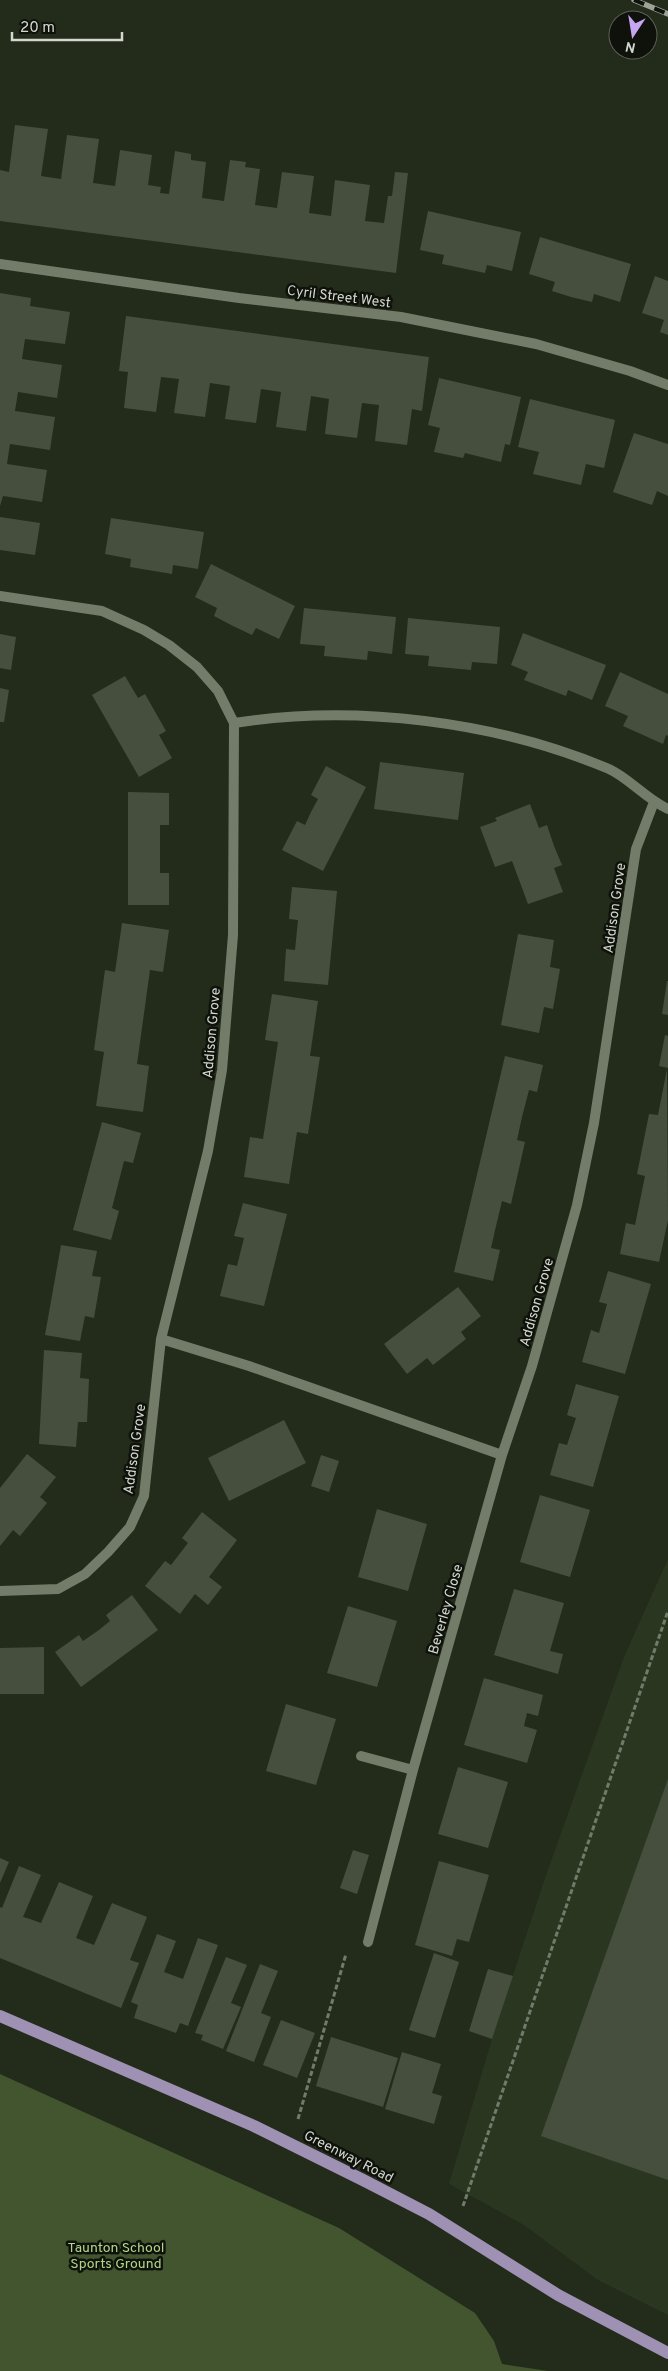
<svg xmlns="http://www.w3.org/2000/svg" width="668" height="2371" font-family="Overpass,sans-serif">
	<style>
		.built { fill: #2b3620 }
		.green { fill: #42552e }
		.building { fill: #464f3e }
		.lines { fill: none; stroke-linecap: round; stroke-linejoin: round }
		.path { stroke: #727a6c; stroke-width: 3; stroke-dasharray: 5 2.5; stroke-linecap: butt }
		.minor { stroke: #727c69; stroke-width: 10 }
		.primary { stroke: #9f91b4; stroke-width: 12 }
		.rail-casing { stroke: #9da398; stroke-width: 5.5 }
		.rail { stroke: #0f120b; stroke-width: 4; stroke-dasharray: 11; stroke-linecap: butt }
		.labels { text-anchor: middle; stroke-width: 5; stroke-linejoin: round; paint-order: stroke }
		.street-label { font-size: 14px; fill: #d2d8ce; stroke: #0f120b }
		.park-label { font-size: 14px; fill: #b1d689; stroke: #0f120b }
	</style>
	<rect width="100%" height="100%" fill="#232b1b"/>
	<path class="built" d="M668,1559V2315L598,2280L524,2225L449,2184L492,2039L545,1878L624,1657Z"/>
	<path class="green" d="M0,2074L339,2228L475,2313L494,2341L502,2364L548,2371H0Z"/>
	<path class="building" d="M15,125L48,129L41,176L61,179L67,135L99,139L93,183L115,186L120,150L152,155L148,185L161,187L160,193L169,194L175,151L191,154V160L206,162L202,198L224,201L230,160L246,162L245,167L260,169L255,205L277,208L282,172L314,176L309,213L331,216L335,180L370,185L365,221L384,223L388,196H392L395,172L408,173L396,273L0,221V170L9,172Z
		M428,211L521,232L512,271L487,265L485,273L442,264L444,255L420,250Z
		M540,237L631,264L620,302L594,294L592,302L571,297L552,291L555,282L529,274Z
		M655,276L668,281V335L660,332L664,320L642,313Z
		M0,293L31,298L30,306L70,312L65,344L25,339L22,359L62,365L57,398L18,392L15,411L55,417L50,450L10,444L7,464L47,470L42,502L3,496L0,506Z
		M126,316L429,357L422,411L412,409L407,445L375,441L379,405L362,403L357,438L325,434L329,399L311,396L306,431L276,427L281,392L261,389L256,423L225,419L230,386L210,383L205,417L174,413L179,379L161,377L156,412L124,408L128,372L119,371Z
		M439,378L521,397L510,445L505,444L501,462L465,453L463,458L434,452L440,428L428,425Z
		M530,399L615,420L604,468L586,464L581,485L533,474L539,452L518,447Z
		M634,433L668,444V496L657,491L652,505L613,492Z
		M0,517L40,523L35,555L0,550Z
		M111,518L204,532L198,569L173,565L172,574L130,567L131,559L105,554Z
		M211,564L295,606L279,639L256,628L252,635L233,626L214,616L217,608L195,597Z
		M304,608L396,617L392,654L368,651L367,660L324,656L325,646L300,644Z
		M408,618L500,627L497,664L472,662L471,670L428,666L429,656L405,654Z
		M523,633L606,665L592,700L568,690L566,696L524,680L528,672L511,665Z
		M0,634L16,637L11,670L0,668Z
		M620,672L668,694V736L666,735L663,744L623,726L628,716L605,706Z
		M125,676L138,698L145,694L166,731L159,735L172,758L139,777L92,695Z
		M0,688L9,690L4,722H0Z
		M380,762L464,773L458,820L374,809Z
		M326,766L366,787L323,871L282,850L297,821L305,825L311,812L318,799L311,795Z
		M128,792L169,793V825H160V873H169V905H128Z
		M530,804L539,828L547,825L554,846L562,865L554,868L563,892L528,904L512,861L495,867L480,827L497,821L495,818Z
		M292,887L337,891L328,985L284,981L286,949L295,950L298,920L289,919Z
		M122,923L169,930L163,972L150,970L137,1064L149,1066L143,1112L96,1106L104,1052L94,1050L105,970L115,972Z
		M518,934L554,940L550,967L560,969L553,1009L544,1007L539,1033L501,1025Z
		M667,981H668V1015L662,1014Z
		M272,994L318,1001L310,1056L320,1057L308,1134L297,1132L289,1184L244,1177L250,1137L263,1139L278,1042L265,1040Z
		M665,1035L668,1036V1068L659,1066Z
		M505,1056L543,1065L537,1092L529,1090L522,1117L517,1140L525,1142L511,1204L502,1201L496,1226L491,1248L500,1250L493,1281L454,1272Z
		M667,1069L668,1220L659,1262L620,1254L626,1223L635,1225L645,1176L637,1174L649,1114L658,1115Z
		M102,1122L141,1133L133,1163L124,1161L112,1208L119,1211L111,1240L73,1230Z
		M243,1203L287,1214L264,1306L220,1296L228,1264L237,1266L244,1238L234,1236Z
		M61,1245L97,1251L92,1276L101,1277L94,1318L85,1316L80,1341L45,1335Z
		M608,1271L651,1284L625,1374L582,1362L591,1330L599,1333L607,1304L599,1302Z
		M458,1287L481,1316L461,1332L466,1339L433,1365L427,1358L407,1374L384,1344Z
		M44,1350L82,1353L80,1378L89,1379L87,1422H78L76,1447L39,1444Z
		M576,1384L619,1396L593,1487L550,1475L559,1443L567,1445L576,1418L567,1415Z
		M284,1420L306,1463L229,1501L208,1458Z
		M27,1454L56,1477L40,1497L47,1503L20,1536L13,1530L0,1546V1488Z
		M321,1455L339,1461L329,1492L311,1486Z
		M540,1495L590,1510L570,1577L520,1562Z
		M377,1509L427,1524L408,1591L358,1577Z
		M202,1512L237,1540L209,1577L222,1587L208,1605L195,1594L180,1614L145,1586L165,1561L171,1565L188,1543L182,1538Z
		M514,1589L564,1603L550,1651L563,1654L558,1674L494,1655Z
		M132,1595L158,1630L81,1687L55,1652L79,1635L83,1641L99,1630L110,1621L106,1615Z
		M348,1606L397,1621L377,1687L327,1673Z
		M44,1647V1694H0V1648Z
		M484,1678L543,1695L538,1716L527,1713L524,1726L537,1730L527,1763L464,1745Z
		M286,1704L336,1719L316,1785L266,1771Z
		M458,1767L508,1782L488,1848L438,1834Z
		M668,1779V2180L541,2136Z
		M353,1850L369,1855L357,1894L340,1888Z
		M0,1858L9,1862L0,1883Z
		M439,1861L489,1875L469,1942L457,1939L452,1956L415,1945Z
		M19,1866L41,1875L23,1917L30,1919L41,1923L59,1882L93,1896L76,1938L94,1945L112,1903L147,1917L130,1960L139,1963L121,2008L0,1958V1907L2,1908Z
		M157,1934L176,1941L164,1972L183,1979L198,1938L218,1945L188,2026L180,2023L176,2033L134,2018L138,2005L131,2002Z
		M434,1953L459,1962L435,2038L409,2030Z
		M226,1957L247,1965L231,2003L241,2007L223,2049L201,2040L203,2035L195,2033Z
		M260,1964L278,1971L261,2013L271,2017L254,2062L226,2051Z
		M488,1969L513,1976L492,2039L469,2031Z
		M281,2020L315,2033L297,2078L263,2065Z
		M331,2037L398,2058L383,2107L316,2086Z
		M402,2052L441,2064L432,2093L442,2096L434,2124L385,2109Z"/>
	<g class="lines">
		<path class="path" d="M298,2119L346,1954
			M463,2206L668,1611"/>
		<path class="minor" d="M0,264L239,298L401,317L536,344L630,371L668,385
			M0,596L102,611L144,630L169,645L197,667L218,691L234,723L233,935L222,1070L208,1151L161,1339L144,1496L130,1527L108,1552L85,1574L58,1589L0,1591
			M234,723C356,704 495,721 609,769C629,778 646,799 668,809
			M161,1339L249,1366L502,1455L532,1366L577,1205L594,1123L636,849L654,802
			M361,1756L413,1770
			M368,1942L413,1770L502,1455"/>
		<path class="primary" d="M0,2016L254,2126L363,2180L429,2214L558,2295L668,2353"/>
		<g class="rail-casing">
			<path id="rail" d="M634,0L668,14"/>
		</g>
		<use href="#rail" class="rail"/>
	</g>
	<g class="labels">
		<g class="street-label">
			<text transform="translate(339 296) rotate(7)" y="5">Cyril Street West</text>
			<text transform="translate(614 908) rotate(-82)" y="5">Addison Grove</text>
			<text transform="translate(211 1033) rotate(-85)" y="5">Addison Grove</text>
			<text transform="translate(536 1302) rotate(-74)" y="5">Addison Grove</text>
			<text transform="translate(134 1449) rotate(-82)" y="5">Addison Grove</text>
			<text transform="translate(445 1609) rotate(-74)" y="5">Beverley Close</text>
			<text transform="translate(349 2156) rotate(27)" y="5">Greenway Road</text>
		</g>
		<g class="park-label">
			<text x="116" y="2252">Taunton School<tspan x="116" dy="16">Sports Ground</tspan></text>
		</g>
	</g>
	<g transform="translate(633 35) rotate(192)"><circle r="24" fill="#0f120b" stroke="#5d6159"/>
	<path d="M0-4L9 19L0 12L-9 19Z" fill="#c6a6f0"/>
	<text y="-8" font-size="14" font-weight="bold" text-anchor="middle" fill="#d2d8ce">N</text>
	</g>
	<path d="M12 32v8h110v-8" fill="none" stroke="#d2d8ce" stroke-width="2.5"/>
	<text x="20" y="32" font-size="15" fill="#d2d8ce" stroke="#0f120b" stroke-width="4" paint-order="stroke">20 m</text>
</svg>
